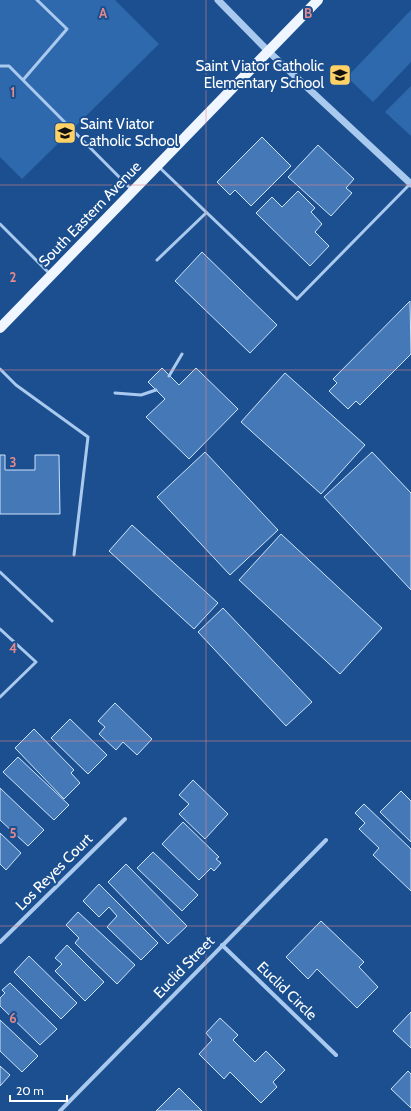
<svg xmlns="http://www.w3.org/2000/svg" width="411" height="1111" font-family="Cabin,sans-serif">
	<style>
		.garden { fill: #2e69ad }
		.building { fill: #4478b7; stroke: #cfe3fa }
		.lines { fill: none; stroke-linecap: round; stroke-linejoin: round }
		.service { stroke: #a9c9ee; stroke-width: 3 }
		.minor { stroke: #a9c9ee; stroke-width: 4 }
		.tertiary { stroke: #a9c9ee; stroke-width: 7 }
		.primary { stroke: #f0f6ff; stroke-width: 10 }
		.grid { fill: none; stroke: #e88989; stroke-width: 1; stroke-opacity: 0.55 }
		.labels { text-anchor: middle; stroke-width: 4; stroke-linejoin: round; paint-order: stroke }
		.poi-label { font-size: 15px; fill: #fff; stroke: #1b4f8f; text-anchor: end }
		.street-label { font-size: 15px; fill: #fff; stroke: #1b4f8f }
		.grid-label { font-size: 13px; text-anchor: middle; font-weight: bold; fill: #e88989; stroke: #1b4f8f; stroke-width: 4; stroke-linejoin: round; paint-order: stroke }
	</style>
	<rect width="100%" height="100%" fill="#1b4f8f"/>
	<path class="garden" d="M0,0H115L159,44L22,179L0,157Z
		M411,10V62L373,102L347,77Z
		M411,86V136L385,112Z"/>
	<path class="building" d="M262,137L291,166L251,206L235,190L230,195L217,182Z
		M318,145L354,179L346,188L352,193L331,216L288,177Z
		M298,191L315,208L311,212L322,224L315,232L329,246L310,266L256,213L272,197L282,207Z
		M202,252L277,325L250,353L175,281Z
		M410,301L411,354L360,405L356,401L348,409L329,391L337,383L333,379Z
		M162,368L179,385L196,368L238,409L189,459L146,417L165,399L148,382Z
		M285,373L365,445L321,494L241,422Z
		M205,452L278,530L230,575L157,497Z
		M372,452L411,493V590L324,497Z
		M0,455H5V470H35V455H59L60,514H0Z
		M132,525L218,603L194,629L109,551Z
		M281,534L382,628L340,674L239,580Z
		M223,608L312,702L286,726L198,632Z
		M115,703L152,739L137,755L123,742L116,750L99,734L105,727L98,721Z
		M70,719L107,755L88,774L51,738Z
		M34,729L74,770L71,773L80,783L64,799L15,748Z
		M18,757L69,805L54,820L3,772Z
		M193,780L228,814L205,839L179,814L189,804L179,795Z
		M0,788L44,830L28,846L0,820Z
		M401,791L411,801V842L380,812Z
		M364,804L411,849V891L373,855L379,848L359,829L365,823L355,813Z
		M183,822L219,857L216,859L221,863L214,871L211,868L199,880L162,844Z
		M0,833L21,853L6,870L0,864Z
		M153,852L198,895L182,911L137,868Z
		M126,864L187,926L168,944L108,882Z
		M99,884L158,943L141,960L107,927L117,916L109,907L99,917L83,901Z
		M78,912L135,965L117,984L75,943L79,938L66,925Z
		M321,921L364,962L359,967L378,987L357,1008L317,969L308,979L286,957Z
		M67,945L104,982L85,1001L55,971L62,964L55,958Z
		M29,956L77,1003L61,1019L14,972Z
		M10,983L57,1029L40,1045L0,1006V998L5,993L2,990Z
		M411,1012V1048L393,1031Z
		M220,1018L238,1035L233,1040L255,1062L266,1051L285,1070L273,1082L277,1087L261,1103L230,1072L224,1079L199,1054L212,1040L206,1033Z
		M0,1020L38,1056L22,1072L0,1051Z
		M0,1066L10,1075L0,1086Z
		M408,1071L411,1074V1108L391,1089Z
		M179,1088L202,1111H156Z"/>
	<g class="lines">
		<path class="service" d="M0,66H9L131,189
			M23,80L67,29L37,0
			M159,167L297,299L410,184
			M0,224L50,274
			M157,260L206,213
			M0,369L16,385L88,437L74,555
			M169,376L182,354
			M115,393L141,395L156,390
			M0,572L52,621
			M0,629L36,662L0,697"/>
		<path class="minor" d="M0,942L125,819
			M222,945L336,1055
			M60,1111L326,840"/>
		<path class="tertiary" d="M218,0L268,51L411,184"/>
		<path class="primary" d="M0,328L318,0"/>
	</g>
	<path class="grid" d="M206,0V1111M0,185H411M0,370H411M0,556H411M0,741H411M0,926H411"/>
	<defs>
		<g id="school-square" transform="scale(1.15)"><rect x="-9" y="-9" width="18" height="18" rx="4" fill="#ffd166" stroke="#1b4f8f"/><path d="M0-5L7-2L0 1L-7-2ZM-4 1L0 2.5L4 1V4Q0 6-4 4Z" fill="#111"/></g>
	</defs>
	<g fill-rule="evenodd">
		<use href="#school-square" x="340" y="75"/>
		<use href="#school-square" x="65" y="133"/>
	</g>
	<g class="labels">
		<g class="poi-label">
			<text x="324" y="71">Saint Viator Catholic<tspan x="324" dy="17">Elementary School</tspan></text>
			<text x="80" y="129" text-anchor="start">Saint Viator<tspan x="80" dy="17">Catholic School</tspan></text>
		</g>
		<g class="street-label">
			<text transform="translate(90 214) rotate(-46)" y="5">South Eastern Avenue</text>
			<text transform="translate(54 872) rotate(-45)" y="5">Los Reyes Court</text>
			<text transform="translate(184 967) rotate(-46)" y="5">Euclid Street</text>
			<text transform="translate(287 991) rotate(44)" y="5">Euclid Circle</text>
		</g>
	</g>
	<g class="grid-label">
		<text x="103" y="18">A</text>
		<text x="308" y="18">B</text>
		<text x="13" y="97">1</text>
		<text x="13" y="282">2</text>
		<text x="13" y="467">3</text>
		<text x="13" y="653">4</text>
		<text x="13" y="838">5</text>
		<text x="13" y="1023">6</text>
	</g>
	<path d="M10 1095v6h57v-6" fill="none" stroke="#ffffff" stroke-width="2"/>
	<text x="16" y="1095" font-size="12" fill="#ffffff" stroke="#1b4f8f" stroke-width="3" paint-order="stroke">20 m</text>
</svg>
